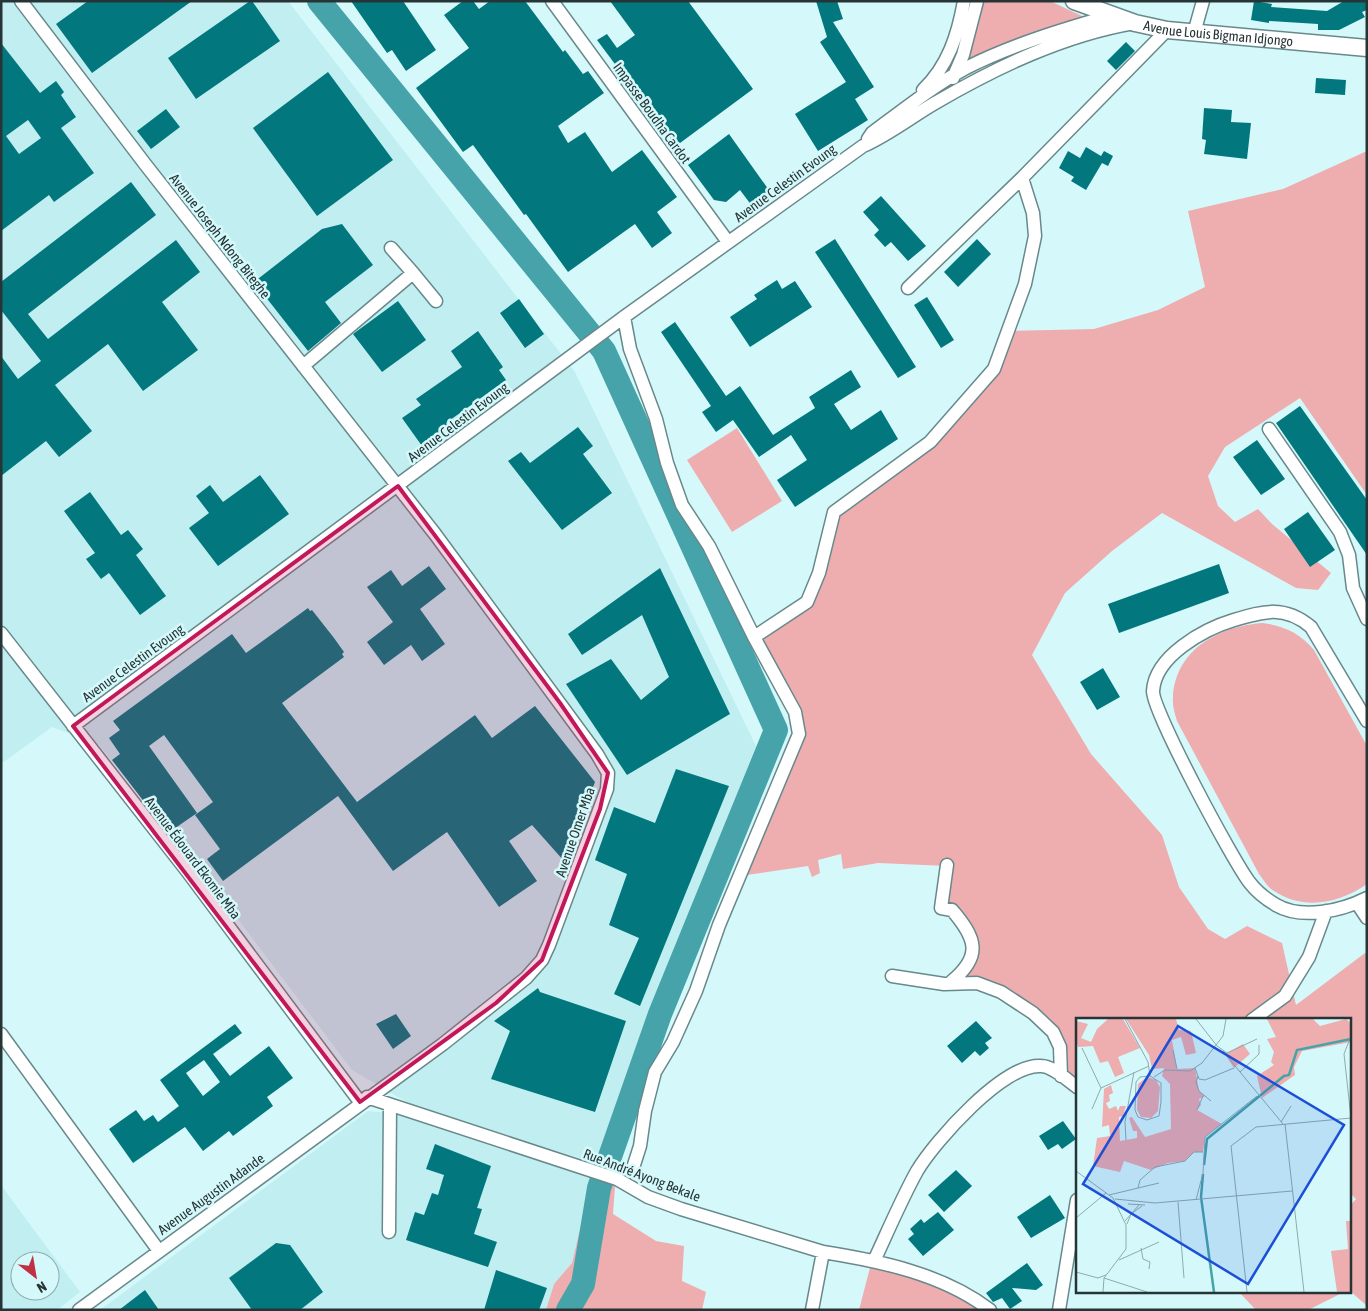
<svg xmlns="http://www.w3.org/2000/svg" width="1368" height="1311" font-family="'Asap Condensed',sans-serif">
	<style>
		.built { fill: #c1eef1; fill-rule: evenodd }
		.green { fill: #eeadae }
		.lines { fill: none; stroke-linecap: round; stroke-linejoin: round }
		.river { stroke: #45a3a9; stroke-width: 24 }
		.building { fill: #02787e; fill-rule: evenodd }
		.minor-casing { stroke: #68898b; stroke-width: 15 }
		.major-casing { stroke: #68898b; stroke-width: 19 }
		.minor { stroke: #fff; stroke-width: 12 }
		.major { stroke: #fff; stroke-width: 16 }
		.marked { fill: #c2185b; fill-opacity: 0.2; stroke: #c2185b; stroke-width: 4; stroke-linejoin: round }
		.labels { text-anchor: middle; stroke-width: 5; stroke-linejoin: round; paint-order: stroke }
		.street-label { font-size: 14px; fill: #263435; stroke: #d5f9fb }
		.inset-river { fill: none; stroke: #45a3a9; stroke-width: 2.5 }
		.inset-road { fill: none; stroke: #8faaac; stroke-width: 1 }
		.view { fill: #1d4ed8; fill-opacity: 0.15; stroke: #1d4ed8; stroke-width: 2.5 }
		.inset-edge { fill: none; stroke: #263435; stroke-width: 2.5 }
	</style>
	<rect width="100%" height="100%" fill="#d5f9fb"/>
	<path class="built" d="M1,1H288L575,372L756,746L672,955L596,1163L415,1107L352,1070L203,873L99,745L52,727L1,764Z
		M368,1111L400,1114L592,1179L572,1263L554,1284L546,1310H100Z
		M1,1185L80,1292L57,1310H1ZM20,1261H50V1291H20Z"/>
	<path class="green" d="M983,1H1050L1082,16V18L967,62Z
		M1367,151V495L1300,398L1225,447L1208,476L1218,506L1235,522L1258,509L1272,524L1331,573L1318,590L1296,588L1162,513L1112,551L1065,593L1032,655L1091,754L1162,835L1179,887L1208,929L1225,939L1247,926L1282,943L1296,1005L1365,953L1367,954V1306L1349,1290V1207L1356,1199L1349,1192V1020H1077V1087L1061,1076L1053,1032L1001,992L951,982L970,964L967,928L941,908L947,866L878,863L843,869L841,854L818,860L820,873L812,877L808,866L740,876L799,733L754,637L807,602L834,512L930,442L994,369L1007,331L1094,329L1158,310L1205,287L1188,211L1283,189Z
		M737,428L782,501L732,532L687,460Z
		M1263,623C1284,626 1300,633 1314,650L1367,746V884C1340,903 1304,911 1274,891C1268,888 1263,879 1259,874L1177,721C1175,714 1172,705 1173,698C1175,649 1220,626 1263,623Z
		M592,1179L615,1186L613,1214L656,1241L684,1246L682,1281L706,1292L702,1310H546L554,1284L572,1263Z
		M872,1260L915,1273L990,1310H859Z
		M1239,1292H1344L1308,1310H1256Z"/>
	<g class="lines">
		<path class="river" d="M319,1L604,351L776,730L660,1014L599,1188L583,1284L568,1310"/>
	</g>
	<path class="building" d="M88,1H192L92,73L56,24Z
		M250,1H252L280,41L196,99L168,58Z
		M351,1H403L436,50L406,71L392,50L387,53Z
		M463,1H473L479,9L490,1H525L563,52L565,50L583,74L588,71L604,93L558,126L568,143L585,132L612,172L642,150L677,197L657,212L672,233L652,248L635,224L568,272L526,214L524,215L473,145L463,152L416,88L469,48L444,15Z
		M610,1H688L753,89L676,146L597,40L607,34L617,48L635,35Z
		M816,1H837L843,19L833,22L874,87L855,99L868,120L818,151L795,114L846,82L820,42L827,37Z
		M1254,1L1272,4L1271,7L1327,11L1344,1H1367V10L1362,12L1365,17L1339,30H1318V24L1269,21V23L1251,20Z
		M1126,42L1135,51L1116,70L1107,61Z
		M1,43L40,93L56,81L64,92L61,95L76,117L61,128L94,173L54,202L49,195L1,231ZM28,120L41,138L19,154L6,136Z
		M328,72L393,160L317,216L253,128Z
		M1316,78L1346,80L1345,95L1315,93Z
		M1204,108L1232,110L1231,122L1251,123L1247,159L1204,154L1206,140L1202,139Z
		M166,109L180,127L151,149L137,131Z
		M729,134L771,193L752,206L740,190L726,202L714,200L688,165Z
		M1086,147L1101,156L1104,151L1113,156L1108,166L1102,163L1086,190L1071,181L1074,177L1059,168L1068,151L1080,158Z
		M131,182L156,215L28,314L48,339L176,240L200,272L162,302L198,350L143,391L108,344L55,385L92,431L59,457L46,441L1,476V356L18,379L41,361L1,310V282Z
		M881,196L926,246L908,261L891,242L885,247L874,235L879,230L863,212Z
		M342,224L373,265L325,302L341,323L308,351L254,282L322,229Z
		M835,239L916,367L898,378L815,252Z
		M977,239L991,254L958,287L944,272Z
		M777,280L782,289L795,281L812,307L750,347L730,317L757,299L754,295Z
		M927,297L954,340L941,348L914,305Z
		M519,299L544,334L525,348L500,313Z
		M398,301L426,340L382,372L353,334Z
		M675,322L726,396L740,386L773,435L815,408L809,397L851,370L861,387L834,404L851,430L881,410L898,439L795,507L777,480L807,460L791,435L759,457L733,420L716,432L702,412L711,406L661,332Z
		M478,331L503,367L499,370L506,380L446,423L449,427L422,446L402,418L421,405L416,399L462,367L451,351Z
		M1300,406L1367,500V555L1276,423Z
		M578,427L593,446L583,454L612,493L562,530L508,461L521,452L530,463Z
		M1257,440L1285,479L1261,495L1233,457Z
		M260,475L289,514L218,566L189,528L209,513L196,496L210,485L223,502Z
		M90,492L121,535L128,530L143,549L136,555L166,596L140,615L109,573L101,579L86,559L95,553L64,511Z
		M1308,512L1335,550L1310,567L1284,529Z
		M1219,564L1229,593L1119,633L1108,604Z
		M429,566L446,589L420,609L445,644L422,661L411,645L384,665L367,642L393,622L367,587L391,570L402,586Z
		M660,568L730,714L627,775L566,684L611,659L641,700L669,677L642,615L582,655L568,634Z
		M308,608L310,611L312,610L334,638L344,652L342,654L344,657L282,703L357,802L475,715L492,738L535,706L595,782L564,861L532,825L509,841L537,881L499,907L447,832L393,871L338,796L223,881L207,859L220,849L195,815L213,802L164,735L149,746L197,813L168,833L112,760L120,754L109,738L120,730L113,721L232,634L246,653Z
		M1103,668L1120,697L1097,710L1080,682Z
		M676,769L729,786L640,1006L614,994L639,938L609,925L627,874L595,860L614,807L655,823Z
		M538,988L540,992L626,1021L595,1112L491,1079L510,1031L494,1021Z
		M396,1014L411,1036L393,1049L376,1024Z
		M976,1021L992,1038L985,1043L989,1048L980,1056L975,1051L962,1063L947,1046Z
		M235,1024L242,1033L213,1054L230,1076L269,1046L293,1078L267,1097L273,1106L233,1136L229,1131L203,1151L185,1127L133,1163L109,1129L136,1110L144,1121L153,1115L158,1122L179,1106L160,1080ZM204,1060L220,1082L203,1096L186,1073Z
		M1063,1121L1076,1139L1062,1149L1058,1144L1048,1150L1039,1136Z
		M435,1144L491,1166L477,1208L482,1209L474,1234L497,1242L488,1267L406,1240L415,1212L424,1215L432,1193L438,1195L444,1175L426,1169Z
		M956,1170L972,1186L944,1212L928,1195Z
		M1050,1195L1065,1218L1031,1238L1017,1217Z
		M938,1212L954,1230L923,1256L908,1239L914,1234L910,1229L921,1219L924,1223Z
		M276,1243L290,1245L323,1292L300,1310H252L229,1278Z
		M1027,1263L1043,1285L1036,1290L1012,1288L1022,1301L1010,1309L1002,1298L993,1302L986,1293Z
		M496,1270L547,1288L539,1310H484Z
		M145,1290L159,1310H119Z"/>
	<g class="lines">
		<g class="minor-casing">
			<path id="minor" d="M21,1L145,164L435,534L597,754L608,773L607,789L549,945L542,960L526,978L443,1044L79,1310
				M552,1L728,242
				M1194,33L1203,1
				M953,78L963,55L977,1
				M923,90C948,66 958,35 964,1
				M868,139L872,133C903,110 933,86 966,68C1011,45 1064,29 1113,15
				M391,248L413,273
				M908,288L1022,178L1167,30
				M624,317L630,349L656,419L667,463L682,505L709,546L754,637L795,712L799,734L719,925L696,991L673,1042L655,1072L645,1111L640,1146L633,1168
				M303,366L413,273L436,301
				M1269,429L1340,532L1349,555L1353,588L1367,619
				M1,633L187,871L360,1102
				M754,637L807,602L819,573L834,512L930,442L994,369L1025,284L1035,236L1033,213L1022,178
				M1367,721L1311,627C1285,605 1264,611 1234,620C1204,629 1155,656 1153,691C1152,710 1234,863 1250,883C1257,892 1266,899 1276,905C1302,920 1341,911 1367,898
				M73,726L624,317L863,146C888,135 911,117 935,103C997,67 1064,35 1134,23
				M947,865L941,908L952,910C976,938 983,956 951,982
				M1357,903L1367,918
				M892,976L944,984L977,983L1001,992L1033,1013L1053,1032L1060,1047L1061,1076
				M1252,1020L1285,996L1309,957L1326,911
				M1,1034L159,1251
				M367,1097L617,1179L648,1197L681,1209L823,1252L812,1310
				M389,1232L390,1105
				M823,1252C880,1261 943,1274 990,1310
				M874,1261C888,1231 901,1200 917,1171C935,1141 1004,1063 1041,1066C1053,1066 1067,1080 1077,1087
				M1059,1310L1077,1200"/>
		</g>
		<g class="major-casing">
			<g id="major">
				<path id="s1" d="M1074,1L1135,23L1167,30L1367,48"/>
			</g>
		</g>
		<use href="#minor" class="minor"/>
		<use href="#major" class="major"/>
	</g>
	<path class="marked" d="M398,486L560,703L608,773L600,809L542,960L496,1003L360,1102L73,726Z"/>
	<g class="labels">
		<g class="street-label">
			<text dy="5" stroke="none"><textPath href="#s1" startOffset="149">Avenue Louis Bigman Idjongo</textPath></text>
			<text transform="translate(652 113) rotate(54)" y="5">Impasse Boudha Cardot</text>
			<text transform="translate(785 183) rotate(-36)" y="5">Avenue Celestin Evoung</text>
			<text transform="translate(220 236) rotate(52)" y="5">Avenue Joseph Ndong Biteghe</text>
			<text transform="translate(458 422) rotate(-37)" y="5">Avenue Celestin Evoung</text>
			<text transform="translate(133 663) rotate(-36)" y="5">Avenue Celestin Evoung</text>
			<text transform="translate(575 832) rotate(-71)" y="5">Avenue Omer Mba</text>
			<text transform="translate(193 858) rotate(53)" y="5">Avenue Édouard Ekomie Mba</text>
			<text transform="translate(642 1175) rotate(21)" y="5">Rue André Ayong Bekale</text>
			<text transform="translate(211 1194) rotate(-36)" y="5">Avenue Augustin Adande</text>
		</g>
	</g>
	<g transform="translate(1076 1018)">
		<rect width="275" height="275" fill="#d5f9fb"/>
		<path d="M32,1H47L64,30L42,39L48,55L39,59L32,43L24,45L17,28L2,29L0,22V3L12,6L5,20L15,24L21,11ZM50,1H100L103,12L115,13L120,35L110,37L105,19L96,22L101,51L119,50L123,73L129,78L123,81L125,87L121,92L146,106L129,119L127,134H118L109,143L92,145L75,152L48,143L44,154L17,148L21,120L34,118L33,107L26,109L28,71L35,67L37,75L33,77L34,83L30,85L33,91L40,88L42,93L44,88H50L47,98L43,99L44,123L61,120V113H57L53,100L56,99L69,119L95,111L94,66L86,58L88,50L76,51L73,37ZM191,1H237L244,8L270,1L275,5V24L226,33L218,49L219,57L186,80L181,58L198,47L195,44L198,34L191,21L200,19ZM167,26L174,36L158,50L147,33L151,35ZM71,59L80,62L84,69L82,93L75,100L65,99L61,92L62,66ZM270,203H275V274H261L255,233L272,231Z" fill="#eeadae"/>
		<path class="inset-river" d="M128,147L131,121L208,58L213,57L221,32L275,21M127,156L125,179L138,274"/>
		<path class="inset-road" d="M49,1L72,44L74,58L64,59L60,64L59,92L62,99L71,102L83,98L85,84V65L74,58M120,1L141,28L151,35L181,21M183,27V36L164,54L207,106M6,30L25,70M97,32L101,51M147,33L164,54M119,50L123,61L129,62L158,50M122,58L120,64L123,73L135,83M78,59L89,52L114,53L126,45L147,18L150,1M16,91L25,70L73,48M121,92L127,78M275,100L268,36L275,18M205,104L215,88M209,106L228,274M50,122L49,104L58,54M0,153L37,180L50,207V231L28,260L27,274M62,170L64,162L79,149L109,143L118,134H127M33,177L83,165M39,181L79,185L216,173M120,182L127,155L129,119L181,78M102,184L108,260M52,186L69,187M0,200L30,175M49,203L63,187M51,206L55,196L66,188M65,230L67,241L74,244L73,251M43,242L83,224M0,254L22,260L30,257M28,260L71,274M171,274L155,128L180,109L275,100"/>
		<path class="view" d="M102,8L268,107L172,266L7,166Z"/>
		<rect width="275" height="275" class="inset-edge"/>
	</g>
	<rect width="1368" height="1311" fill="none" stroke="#263435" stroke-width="5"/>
	<g transform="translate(35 1276) rotate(149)"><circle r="24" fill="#d5f9fb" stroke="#8faaac"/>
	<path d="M0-4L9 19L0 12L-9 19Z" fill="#c13144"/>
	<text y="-8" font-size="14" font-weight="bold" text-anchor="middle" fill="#263435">N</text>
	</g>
</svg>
